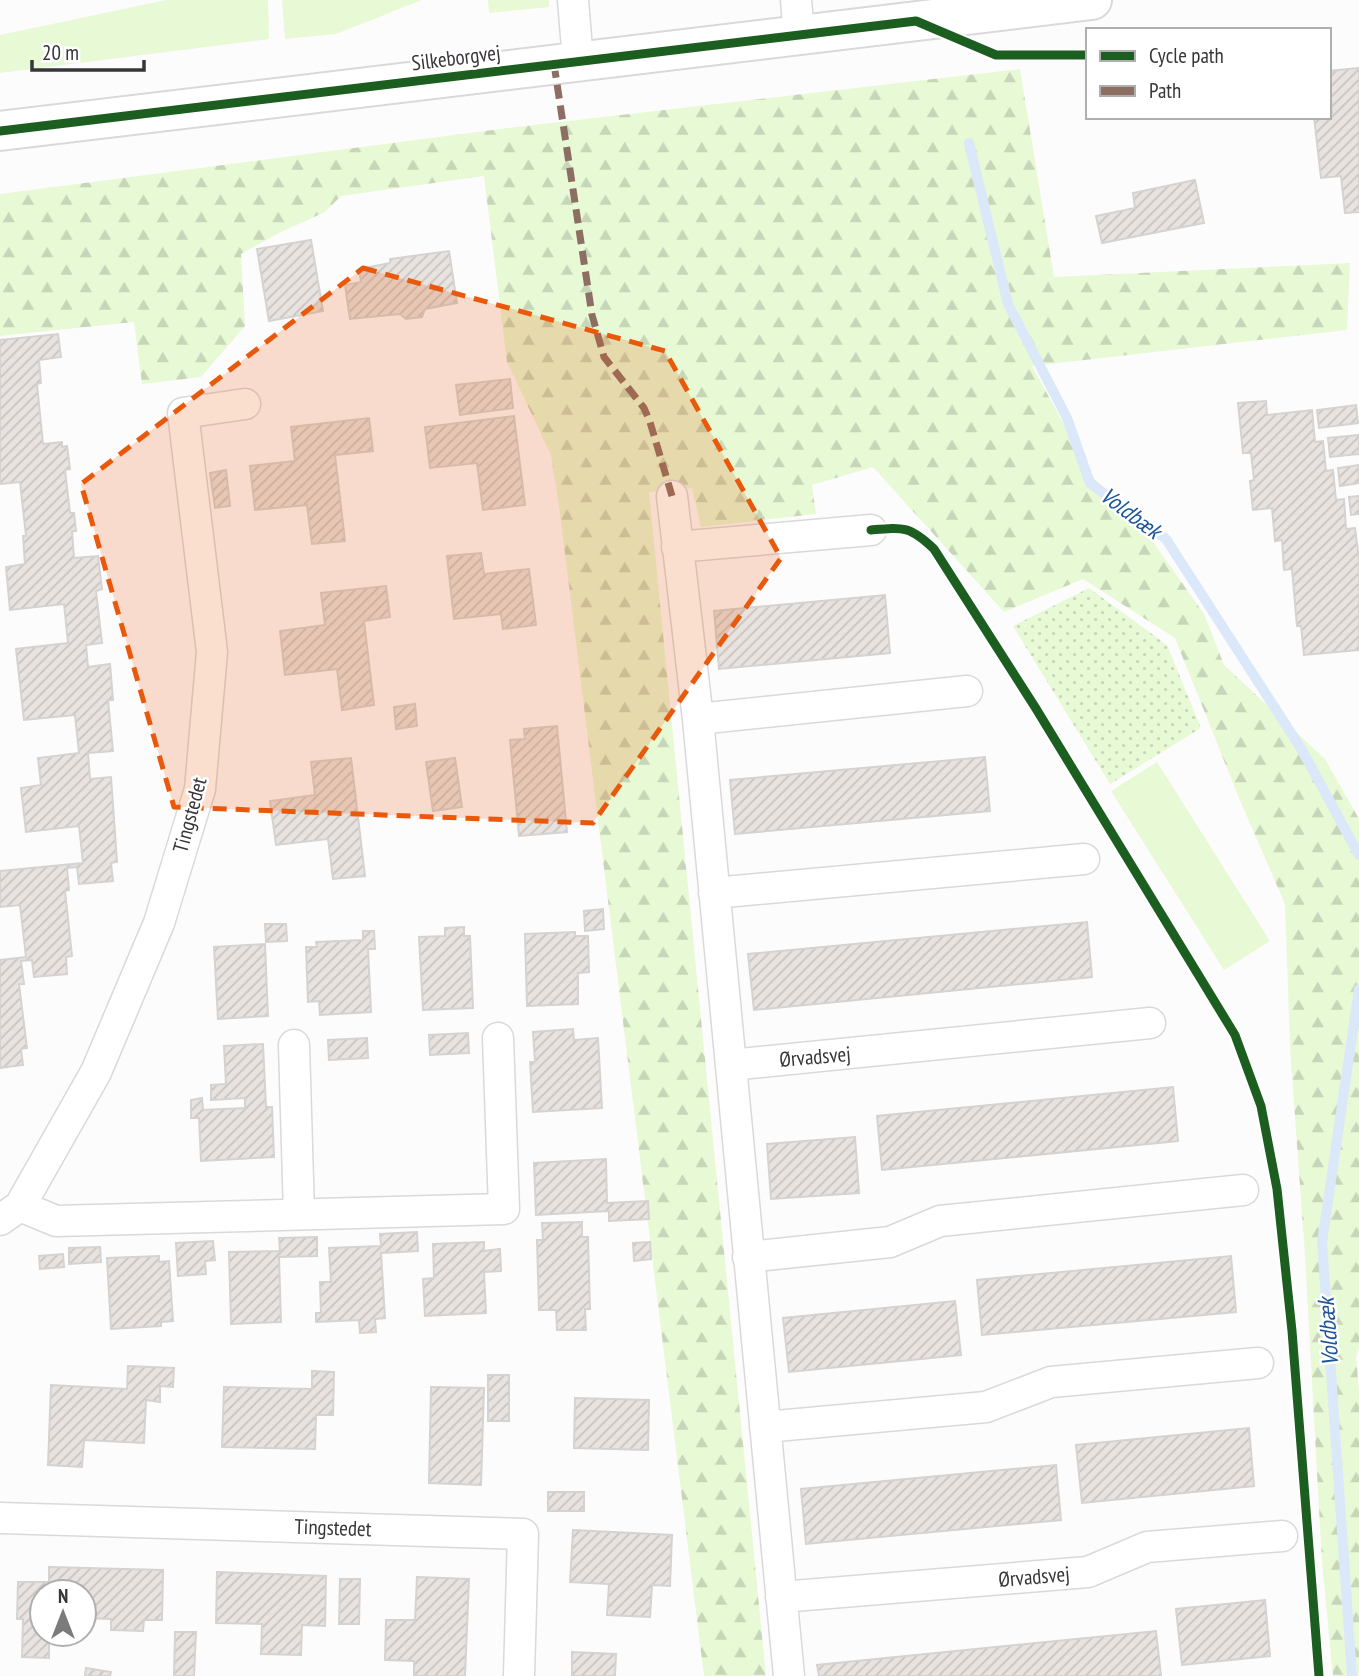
<svg xmlns="http://www.w3.org/2000/svg" width="1359" height="1676" font-family="'PT Sans Narrow',sans-serif">
	<style>
		.green { fill: #e7f9d5 }
		.forest { fill: url(#forest-firs) }
		.park { fill: url(#park-dots) }
		.lines { fill: none; stroke-linecap: round; stroke-linejoin: round }
		.stream { stroke: #dbe8f9; stroke-width: 10 }
		.building { fill: url(#building-hatch); stroke: #d5d3d1; stroke-width: 2 }
		.street-casing { stroke: #dbd8dc; stroke-width: 33 }
		.secondary-casing { stroke: #dbd8dc; stroke-width: 42 }
		.street { stroke: #fff; stroke-width: 30 }
		.secondary { stroke: #fff; stroke-width: 38 }
		.quiet { stroke: #8d6e63; stroke-width: 7; stroke-dasharray: 14 7; stroke-linecap: butt }
		.cycleway-casing { stroke: #fff; stroke-width: 13 }
		.cycleway { stroke: #1b5e20; stroke-width: 9 }
		.marked { fill: #e8590c; fill-opacity: 0.2; stroke: #e8590c; stroke-width: 5; stroke-dasharray: 14 9; stroke-linejoin: round }
		.labels { text-anchor: middle; stroke-width: 5; stroke-linejoin: round; paint-order: stroke }
		.street-label { font-size: 21px; fill: #383439; stroke: #fff }
		.water-label { font-size: 23px; font-style: italic; fill: #1c5498; stroke: #fff }
	</style>
	<defs>
		<pattern id="forest-firs" width="22" height="20" patternUnits="userSpaceOnUse" patternTransform="scale(1.75)"><rect width="22" height="20" fill="#e7f9d5"/><path d="M5 1l3.5 6h-7zM16 11l3.5 6h-7z" fill="#c7d6b8"/></pattern>
		<pattern id="park-dots" width="8" height="8" patternUnits="userSpaceOnUse" patternTransform="scale(1.75)"><rect width="8" height="8" fill="#e7f9d5"/><path d="M2 2h.1M6 6h.1" fill="none" stroke="#c7d6b8" stroke-width="1.8" stroke-linecap="round"/></pattern>
		<pattern id="building-hatch" width="6" height="6" patternUnits="userSpaceOnUse" patternTransform="scale(1.75)"><rect width="6" height="6" fill="#e8e3df"/><path d="M-1 1l2-2M0 6l6-6M5 7l2-2" fill="none" stroke="#c8c3c0"/></pattern>
	</defs>
	<rect width="100%" height="100%" fill="#fdfcfd"/>
	<path class="green" d="M166,0H268L269,39L0,73V35Z
		M282,0H422L336,34L285,39Z
		M488,0H549V7L489,13Z
		M1157,762L1270,941L1224,970L1111,791Z"/>
	<path class="forest" d="M1020,69L1054,277L1350,263L1347,330L1032,366L1092,476L1146,532L1204,614L1224,665L1325,759L1359,819V1348L1356,1357L1359,1391V1676H1333L1322,1562L1305,1256L1290,1047L1285,904L1239,798L1175,638L1083,579L1004,612L873,467L812,485L816,514L701,527L692,488L649,492L766,1676H704L560,513L551,455L507,362L484,176L341,196L325,212L281,232L241,254L245,326L201,377L142,384L134,322L0,336V194L500,129Z"/>
	<path class="park" d="M1089,588L1167,645L1201,728L1110,784L1013,626Z"/>
	<g class="lines">
		<path class="stream" d="M969,143L1008,304L1067,418L1090,483L1166,539L1302,750L1359,855
			M1352,1676L1322,1242L1359,989"/>
	</g>
	<path class="building" d="M1359,68V212L1345,213L1341,176L1321,178L1314,117H1329V113H1332L1329,71Z
		M1195,180L1204,223L1102,243L1096,216L1135,208L1133,193Z
		M311,240L323,311L269,321L257,249Z
		M449,251L457,303L425,309L422,317L406,319L400,314L350,319L345,285L361,282L359,269L390,263V259Z
		M58,334L61,357L39,360L41,383L37,384L43,444L62,442V447L67,446L70,469L65,470L70,513H74L76,531H72L74,558L98,556L102,589L96,591L102,643L86,645L88,667L110,664L113,700H108L113,751L88,753L90,779L111,777L117,862L111,863L113,881L79,884L77,867L67,868L69,890L65,891L72,956L66,957L67,974L34,977L32,960L21,961L24,984H19L27,1048L21,1049L23,1065L0,1068V960L26,957L20,905L0,907V871L83,863L79,826L26,832L21,788L41,785L38,758L79,753L75,715L24,720L16,649L68,643L64,604L10,610L6,567L25,564L23,536H26L20,482L0,484V340Z
		M510,379L513,408L460,415L456,385Z
		M1266,401L1267,415L1312,410L1315,442L1323,441L1326,471L1333,470L1336,500L1344,499L1346,529L1355,528L1359,559V650L1304,655L1301,626H1297L1292,569L1284,570L1282,540L1275,541L1272,508L1253,510L1250,481L1254,480L1251,453H1243L1238,403Z
		M1356,405L1358,423L1319,428L1317,410Z
		M514,416L525,505L483,510L477,463L430,468L425,427Z
		M369,418L373,451L335,455L345,541L312,544L307,505L255,510L250,466L295,461L291,427Z
		M1359,435V454L1330,457L1328,438Z
		M1359,465V483L1340,486L1338,468Z
		M226,470L230,506L215,508L210,473Z
		M1359,496V514L1351,515L1349,497Z
		M481,553L484,574L529,569L536,625L503,629L501,614L454,619L447,556Z
		M386,586L390,617L364,621L374,705L342,710L337,669L285,675L280,631L325,625L321,593Z
		M885,595L890,653L719,669L714,611Z
		M415,704L417,726L396,729L394,707Z
		M557,726L567,832L519,836L510,740L525,739L524,729Z
		M985,757L990,811L735,834L730,780Z
		M351,758L365,876L333,879L328,839L276,845L270,801L315,795L311,762Z
		M455,758L462,807L433,811L426,762Z
		M603,909L604,929L585,931L584,911Z
		M1087,922L1092,977L754,1010L748,954Z
		M265,924H286L287,941L266,942Z
		M464,927V936H470L473,1008L423,1010L419,937L445,936V928Z
		M363,931H374L375,949H368L371,1012L320,1015L319,1001L308,1002L306,947H317L316,942L363,940Z
		M575,932V936H588L589,972L578,973V1004L527,1006L525,934Z
		M265,944L268,1016L218,1019L214,947Z
		M573,1029L574,1040L598,1038L602,1108L533,1112L530,1062H535L533,1032Z
		M468,1033L469,1053L430,1055L429,1035Z
		M367,1038L368,1058L329,1060L328,1040Z
		M263,1044L266,1107H272L274,1157L201,1161L199,1118H191V1100L202,1098L203,1110L245,1108V1098L211,1100V1085L226,1084L224,1046Z
		M1173,1087L1178,1141L882,1170L877,1116Z
		M855,1137L859,1193L771,1199L767,1144Z
		M606,1159L607,1203L648,1201L649,1219L609,1221V1211L536,1215L534,1163Z
		M582,1222V1237H588L590,1309H585L586,1330H557L556,1310H539L537,1240H543L542,1223Z
		M417,1232L418,1251L381,1253L385,1318L375,1319L376,1332L360,1333L359,1320L316,1322V1313H321L320,1282H331L329,1248L381,1246L380,1234Z
		M317,1237V1256L279,1257L281,1322L231,1324L229,1252L280,1251L279,1238Z
		M213,1241L215,1260L205,1261L206,1274L178,1276L176,1243Z
		M484,1242V1251L500,1249L501,1271L484,1272L486,1313L425,1316L423,1279L434,1278L433,1244Z
		M650,1242L651,1259L634,1261L633,1243Z
		M100,1247L101,1262L69,1264V1248Z
		M63,1254L64,1267L40,1269L39,1256Z
		M159,1256V1262L169,1261L173,1321L161,1322V1326L111,1329L107,1258Z
		M1231,1256L1236,1312L982,1335L977,1280Z
		M955,1301L961,1355L789,1372L783,1318Z
		M128,1366L174,1368L173,1387L160,1386V1402L146,1400L144,1443L84,1440L82,1467L48,1465L51,1385L127,1389Z
		M312,1371L334,1372L333,1415H316L315,1449L222,1447L224,1387L312,1389Z
		M488,1375H509V1421H488Z
		M431,1387L484,1388L481,1485L429,1483Z
		M575,1398L649,1400L648,1450L574,1448Z
		M1249,1428L1254,1486L1082,1503L1076,1445Z
		M1056,1465L1061,1520L806,1544L801,1489Z
		M548,1492H584V1511H548Z
		M573,1530L672,1535L670,1586L652,1585L650,1617L607,1615L609,1584L570,1582Z
		M49,1567L163,1570L162,1620H144L143,1631L111,1630V1619L84,1618V1592H42V1634H49V1658L22,1657L23,1619H17L18,1582H49Z
		M217,1572L326,1576L325,1626L302,1625L301,1655L261,1654L262,1624L216,1623Z
		M417,1577L469,1579L465,1676H414V1661L385,1660L386,1620H415Z
		M340,1579H360L359,1624H339Z
		M1265,1600L1270,1656L1182,1665L1176,1609Z
		M1156,1631L1161,1676H819L817,1665Z
		M175,1632H196L194,1676H174Z
		M572,1652L616,1654L615,1676H572Z
		M86,1668L111,1672L110,1676H85Z"/>
	<g class="lines">
		<g class="street-casing">
			<path id="street" d="M573,0L578,61
				M796,0L799,35
				M672,496L698,719L789,1676
				M677,547L871,530
				M698,719L967,691
				M714,893L1084,859
				M294,1045L299,1214
				M731,1065L1150,1023
				M20,1206L56,1221L504,1209L498,1038
				M0,1220L20,1206L96,1072L159,923L200,789L212,652L183,413L245,404
				M748,1257L890,1242L940,1221L1243,1190
				M765,1427L986,1407L1051,1382L1258,1363
				M0,1518L523,1534L519,1676
				M781,1597L1088,1572L1147,1547L1282,1536"/>
		</g>
		<g class="secondary-casing">
			<path id="secondary" d="M0,131L1092,0"/>
		</g>
		<use href="#street" class="street"/>
		<use href="#secondary" class="secondary"/>
		<path class="quiet" d="M554,64L592,315L604,357L644,408L650,422L672,496"/>
		<g class="cycleway-casing">
			<path id="cycleway" d="M916,21L996,55H1088
				M0,131L916,21
				M871,530C904,527 910,526 934,549L1035,707L1235,1035L1261,1106L1277,1189L1292,1331L1319,1676"/>
		</g>
		<use href="#cycleway" class="cycleway"/>
	</g>
	<path class="marked" d="M363,268L665,351L781,558L593,823L174,807L81,484Z"/>
	<g class="labels">
		<g class="street-label">
			<text transform="translate(456 58) rotate(-7)" y="7">Silkeborgvej</text>
			<text transform="translate(190 815) rotate(-75)" y="7">Tingstedet</text>
			<text transform="translate(815 1057) rotate(-5)" y="7">Ørvadsvej</text>
			<text transform="translate(333 1528) rotate(2)" y="7">Tingstedet</text>
			<text transform="translate(1034 1577) rotate(-5)" y="7">Ørvadsvej</text>
		</g>
		<g class="water-label">
			<text transform="translate(1131 513) rotate(37)" y="8">Voldbæk</text>
			<text transform="translate(1328 1332) rotate(-94)" y="8">Voldbæk</text>
		</g>
	</g>
	<rect x="1086" y="28" width="245" height="91" fill="#ffffff" stroke="#afaeb0" stroke-width="2"/>
	<rect x="1100" y="51" width="35" height="10" fill="#1b5e20" stroke="#afaeb0" stroke-width="2"/>
	<text x="1149" y="63" font-size="21" fill="#383439">Cycle path</text>
	<rect x="1100" y="86" width="35" height="10" fill="#8d6e63" stroke="#afaeb0" stroke-width="2"/>
	<text x="1149" y="98" font-size="21" fill="#383439">Path</text>
	<g transform="translate(63 1613)"><circle r="33" fill="#ffffff" stroke="#afaeb0" stroke-width="2"/>
	<path d="M0-5L12 26L0 18L-12 26Z" fill="#7d7a7e"/>
	<text y="-10" font-size="19" font-weight="bold" text-anchor="middle" fill="#383439">N</text>
	</g>
	<path d="M32 60v10h112v-10" fill="none" stroke="#383439" stroke-width="3.5"/>
	<text x="42" y="60" font-size="21" fill="#383439" stroke="#ffffff" stroke-width="5" paint-order="stroke">20 m</text>
</svg>
